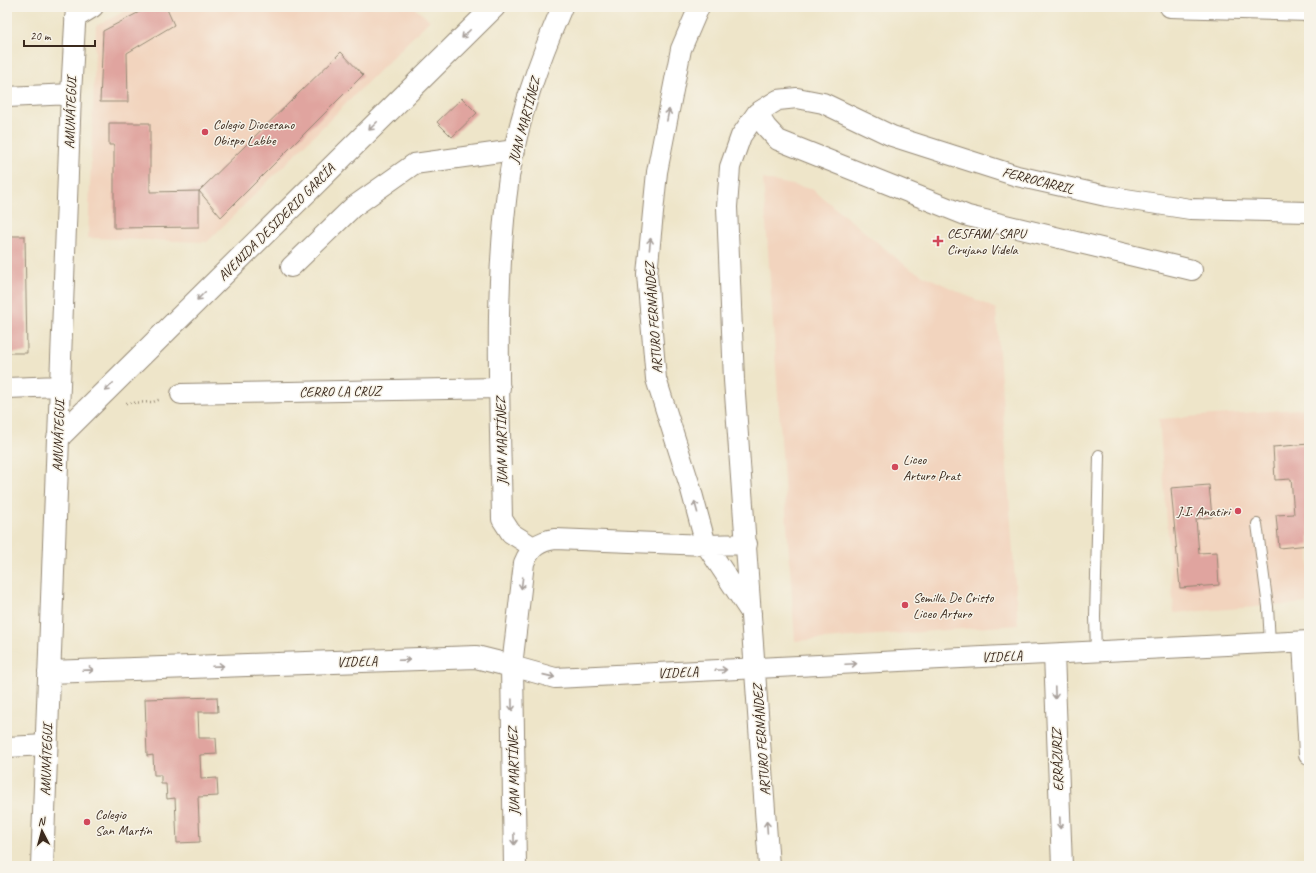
<svg xmlns="http://www.w3.org/2000/svg" width="1316" height="873" font-family="Caveat,sans-serif">
	<style>
		.built { fill: #f2d4be }
		.building { fill: #e0a49f }
		.lines { fill: none; stroke-linecap: round; stroke-linejoin: round }
		.service-casing { stroke: #948874; stroke-width: 12 }
		.minor-casing { stroke: #948874; stroke-width: 22 }
		.tertiary-casing { stroke: #948874; stroke-width: 24 }
		.path { stroke: #948874; stroke-width: 2.5; stroke-dasharray: 1 3; stroke-linecap: butt }
		.service { stroke: #fff; stroke-width: 10 }
		.minor { stroke: #fff; stroke-width: 20 }
		.tertiary { stroke: #fff; stroke-width: 22 }
		.oneway { stroke: #a79f9a }
		.poi-dot { fill: #d1495b; stroke: #f7f3e8; stroke-width: 1.5 }
		.labels { text-anchor: middle; stroke-width: 3; stroke-linejoin: round; paint-order: stroke }
		.street-label { font-size: 14px; fill: #3b2a1e; stroke: #f7f3e8 }
		.poi-label { font-size: 14px; fill: #3b2a1e; stroke: #f7f3e8; text-anchor: start }
	</style>
	<rect width="100%" height="100%" fill="#f7f3e8"/>
	<filter id="ink" filterUnits="userSpaceOnUse"><feTurbulence type="fractalNoise" baseFrequency=".025" numOctaves="2"/><feDisplacementMap in="SourceGraphic" scale="8" xChannelSelector="R" yChannelSelector="G"/><feConvolveMatrix kernelMatrix="1 2 1 2 8 2 1 2 1" color-interpolation-filters="sRGB"/></filter>
	<filter id="wash" filterUnits="userSpaceOnUse"><feTurbulence type="fractalNoise" baseFrequency=".012" numOctaves="4" result="noise"/><feDisplacementMap in="SourceGraphic" scale="16" xChannelSelector="R" yChannelSelector="G"/><feGaussianBlur stdDeviation="0.9" result="paint"/><feColorMatrix in="noise" values="0 0 0 0 0 0 0 0 0 0 0 0 0 0 0 0 0 1.4 0 .05"/><feComposite in="paint" operator="in"/></filter>
	<g filter="url(#wash)">
		<rect width="100%" height="100%" fill="#eee5c9"/>
		<path class="built" d="M133,7H413L430,20L207,242L88,238L96,26Z
			M763,179L812,189L910,269L996,309L1018,625L795,641Z
			M1309,408V603L1174,613L1159,419Z"/>
		<g id="blocks">
			<path class="building" d="M149,7H166L174,25L127,53L128,102H100L103,31Z
				M341,52L363,75L221,217L199,191Z
				M462,98L477,113L452,137L437,122Z
				M109,123H150V192L199,191V227L114,228V145H109Z
				M7,236H25L27,353H7Z
				M1309,444V545L1279,548L1276,515L1294,514L1291,479L1275,480L1273,447Z
				M1209,485L1212,517L1196,519L1199,553L1217,552L1219,585L1180,588L1171,488Z
				M217,697L218,712H198L199,738H216L217,754L200,755L201,779L217,778L218,796L198,797L200,842L177,843L175,798L167,799L166,784H161V775H154L153,755L147,756L145,699Z"/>
		</g>
	</g>
	<g filter="url(#ink)">
		<use href="#blocks" fill-opacity="0" stroke="#948874" stroke-width="1"/>
		<g class="lines">
			<g class="service-casing">
				<path id="service" d="M1257,524L1268,607L1270,643
					M1096,652L1095,617L1099,455"/>
			</g>
			<g class="minor-casing">
				<path id="minor" d="M699,7L681,49L657,172L647,274L656,379L690,486L706,545L751,613
					M1170,7L1309,11
					M75,18L93,7
					M7,97L71,94
					M757,113L766,127L778,140L968,216L1192,270
					M291,267L353,207L414,164L515,150
					M7,388L60,386
					M181,394L500,388
					M58,438L71,94L76,7
					M747,544L706,545L555,539C539,541 530,548 524,563L512,666L555,678L1309,641
					M533,547L511,533L502,519C500,405 493,290 509,177C518,118 539,61 562,7
					M1303,642L1309,754
					M1054,654L1062,866
					M7,747L46,745
					M769,866L734,380L727,207L730,167L741,136L757,113L778,100L797,98L823,103L892,136L1017,176L1106,196L1190,209L1309,212"/>
			</g>
			<g class="tertiary-casing">
				<path id="tertiary" d="M49,672L476,657L512,666L515,866
					M42,866L58,438L494,7"/>
			</g>
			<path class="path" d="M126,403L153,402L161,399"/>
			<use href="#service" class="service"/>
			<use href="#minor" class="minor"/>
			<use href="#tertiary" class="tertiary"/>
		</g>
		<defs><path id="oneway-shaft" d="M-6 0H5M1.5-3L5.5 0L1.5 3" fill="none" stroke-width="1.6" stroke-linecap="round" stroke-linejoin="round"/></defs>
		<g class="oneway">
			<use href="#oneway-shaft" transform="translate(466 34) rotate(135)"/>
			<use href="#oneway-shaft" transform="translate(668 115) rotate(-79)"/>
			<use href="#oneway-shaft" transform="translate(373 126) rotate(135)"/>
			<use href="#oneway-shaft" transform="translate(650 244) rotate(-84)"/>
			<use href="#oneway-shaft" transform="translate(201 296) rotate(135)"/>
			<use href="#oneway-shaft" transform="translate(109 387) rotate(135)"/>
			<use href="#oneway-shaft" transform="translate(696 507) rotate(-105)"/>
			<use href="#oneway-shaft" transform="translate(522 583) rotate(97)"/>
			<use href="#oneway-shaft" transform="translate(404 660) rotate(-2)"/>
			<use href="#oneway-shaft" transform="translate(851 664) rotate(-3)"/>
			<use href="#oneway-shaft" transform="translate(218 666) rotate(-2)"/>
			<use href="#oneway-shaft" transform="translate(88 670) rotate(-2)"/>
			<use href="#oneway-shaft" transform="translate(721 670) rotate(-3)"/>
			<use href="#oneway-shaft" transform="translate(549 676) rotate(13)"/>
			<use href="#oneway-shaft" transform="translate(1055 693) rotate(88)"/>
			<use href="#oneway-shaft" transform="translate(512 705) rotate(89)"/>
			<use href="#oneway-shaft" transform="translate(1060 823) rotate(88)"/>
			<use href="#oneway-shaft" transform="translate(767 827) rotate(-94)"/>
			<use href="#oneway-shaft" transform="translate(514 839) rotate(89)"/>
		</g>
	</g>
	<g class="poi-dot">
		<circle cx="205" cy="132" r="4"/>
		<path d="M936 235h4v4h4v4h-4v4h-4v-4h-4v-4h4z"/>
		<circle cx="895" cy="467" r="4"/>
		<circle cx="1238" cy="511" r="4"/>
		<circle cx="905" cy="605" r="4"/>
		<circle cx="87" cy="822" r="4"/>
	</g>
	<g class="labels">
		<g class="street-label">
			<text transform="translate(70 113) rotate(-88)" y="5">AMUNÁTEGUI</text>
			<text transform="translate(524 120) rotate(-75)" y="5">JUAN MARTÍNEZ</text>
			<text transform="translate(1038 180) rotate(14)" y="5">FERROCARRIL</text>
			<text transform="translate(276 222) rotate(-45)" y="5">AVENIDA DESIDERIO GARCÍA</text>
			<text transform="translate(653 318) rotate(-94)" y="5">ARTURO FERNÁNDEZ</text>
			<text transform="translate(340 391) rotate(-1)" y="5">CERRO LA CRUZ</text>
			<text transform="translate(58 436) rotate(-88)" y="5">AMUNÁTEGUI</text>
			<text transform="translate(501 441) rotate(-91)" y="5">JUAN MARTÍNEZ</text>
			<text transform="translate(1002 656) rotate(-3)" y="5">VIDELA</text>
			<text transform="translate(357 661) rotate(-2)" y="5">VIDELA</text>
			<text transform="translate(678 672) rotate(-3)" y="5">VIDELA</text>
			<text transform="translate(761 740) rotate(-94)" y="5">ARTURO FERNÁNDEZ</text>
			<text transform="translate(46 760) rotate(-88)" y="5">AMUNÁTEGUI</text>
			<text transform="translate(1057 760) rotate(-92)" y="5">ERRÁZURIZ</text>
			<text transform="translate(513 771) rotate(-91)" y="5">JUAN MARTÍNEZ</text>
		</g>
		<g class="poi-label">
			<text x="213" y="129">Colegio Diocesano<tspan x="213" dy="16">Obispo Labbe</tspan></text>
			<text x="947" y="238">CESFAM/ SAPU<tspan x="947" dy="16">Cirujano Videla</tspan></text>
			<text x="903" y="464">Liceo<tspan x="903" dy="16">Arturo Prat</tspan></text>
			<text x="1230" y="516" text-anchor="end">J.I. Anatiri</text>
			<text x="913" y="602">Semilla De Cristo<tspan x="913" dy="16">Liceo Arturo</tspan></text>
			<text x="95" y="819">Colegio<tspan x="95" dy="16">San Martín</tspan></text>
		</g>
	</g>
	<rect width="1316" height="873" fill="none" stroke="#f7f3e8" stroke-width="24"/>
	<g transform="translate(42 831) rotate(354)" stroke="#f7f3e8" stroke-width="3" paint-order="stroke">
	<path d="M0-3L7 15L0 10L-7 15Z" fill="#3b2a1e"/>
	<text y="-6" font-size="11" font-weight="bold" text-anchor="middle" fill="#3b2a1e">N</text>
	</g>
	<path d="M24 40v6h71v-6" fill="none" stroke="#3b2a1e" stroke-width="2"/>
	<text x="30" y="40" font-size="12" fill="#3b2a1e" stroke="#f7f3e8" stroke-width="3" paint-order="stroke">20 m</text>
</svg>
